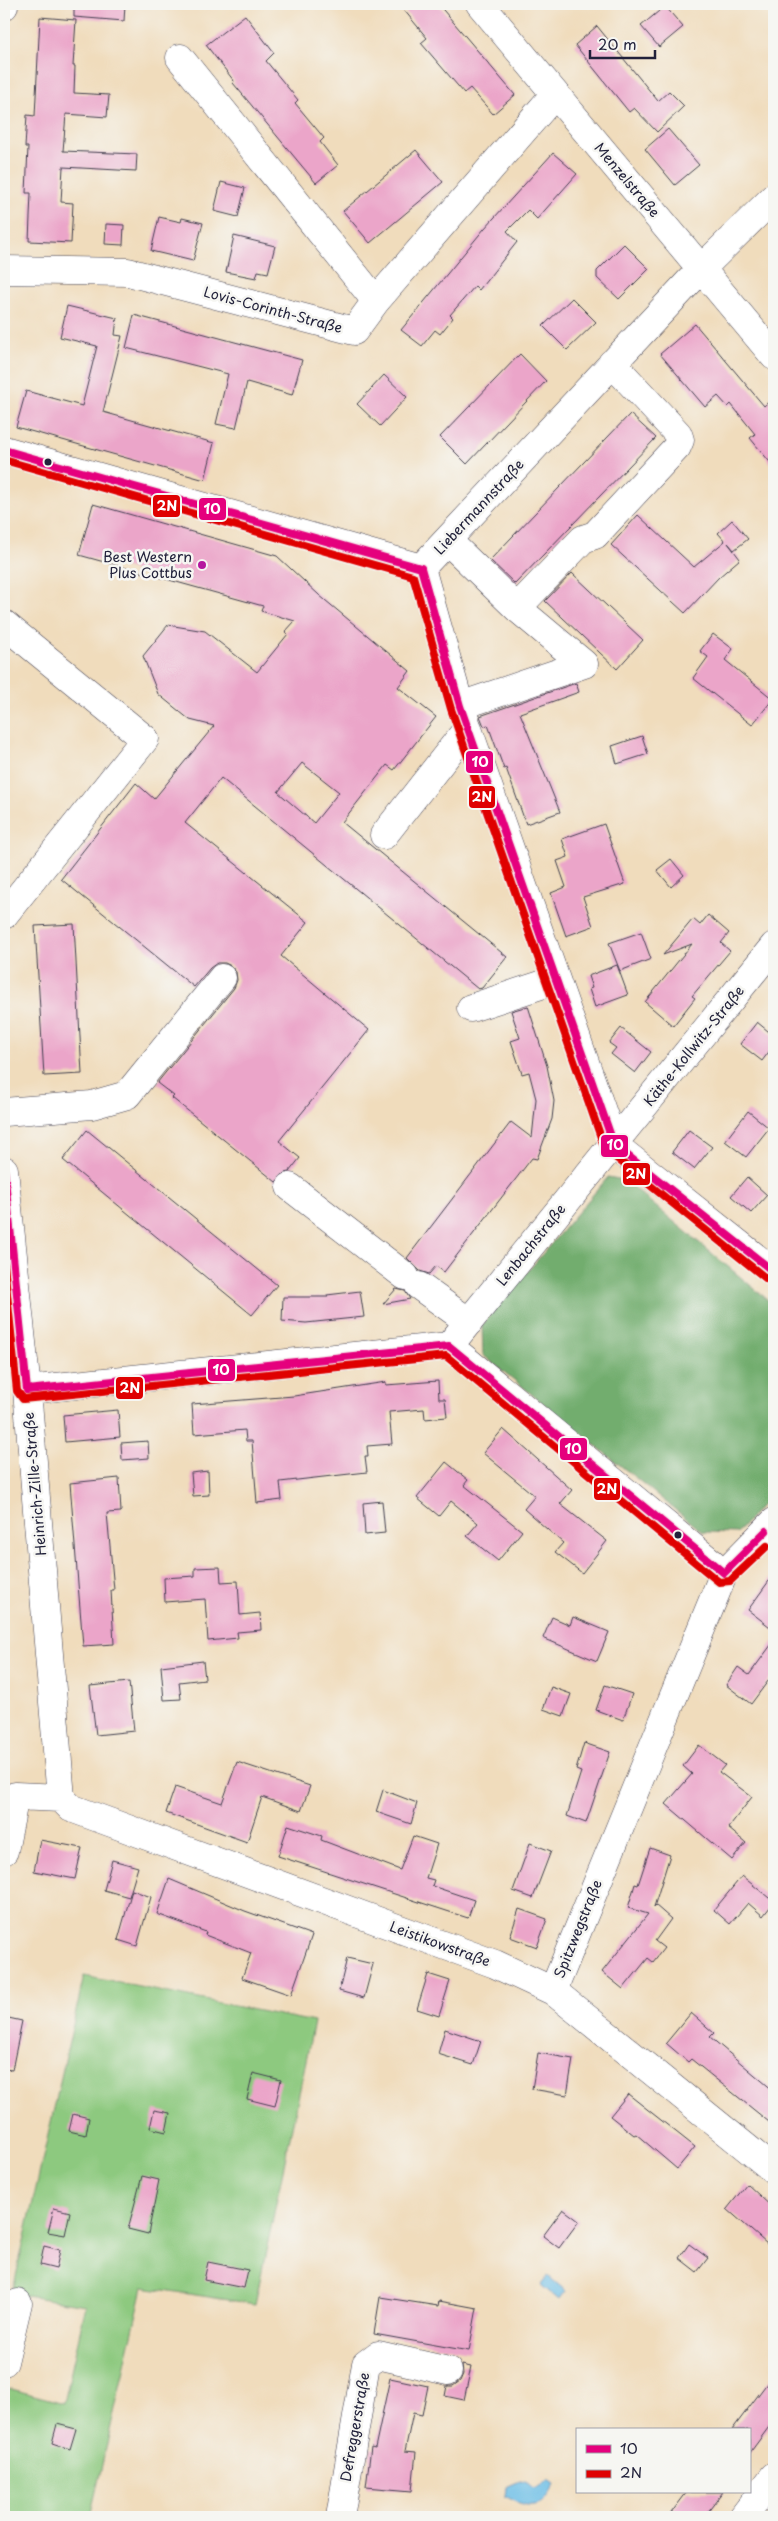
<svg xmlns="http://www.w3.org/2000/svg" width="778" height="2521" font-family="'Playpen Sans',sans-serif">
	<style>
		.green { fill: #8dc97f; stroke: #58765d }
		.forest { fill: #72ad6e; stroke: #4a6854 }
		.water { fill: #6bbde6; stroke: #467090 }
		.building { fill: #eba5c9; fill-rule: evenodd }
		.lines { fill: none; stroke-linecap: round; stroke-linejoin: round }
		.minor-casing { stroke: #413e4e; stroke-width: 29 }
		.minor { stroke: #fff; stroke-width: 28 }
		.bus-1-casing { stroke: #f6f6f2; stroke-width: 11 }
		.bus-2-casing { stroke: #f6f6f2; stroke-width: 11 }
		.bus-1 { stroke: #e5007d; stroke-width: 8 }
		.bus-2 { stroke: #df0101; stroke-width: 8 }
		.bus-dot { fill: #22223b; stroke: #f6f6f2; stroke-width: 2 }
		.poi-dot { fill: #b5179e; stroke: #f6f6f2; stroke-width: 2 }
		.labels { text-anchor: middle; stroke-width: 5; stroke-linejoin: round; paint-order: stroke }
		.street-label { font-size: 14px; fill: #22223b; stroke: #f6f6f2 }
		.poi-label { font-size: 14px; fill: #22223b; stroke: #f6f6f2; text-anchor: end }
		.line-badge { stroke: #f6f6f2; stroke-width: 2 }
		.badge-label { font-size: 14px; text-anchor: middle; font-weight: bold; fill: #fff }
	</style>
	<rect width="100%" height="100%" fill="#f6f6f2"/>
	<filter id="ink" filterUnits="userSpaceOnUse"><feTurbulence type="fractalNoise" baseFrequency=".02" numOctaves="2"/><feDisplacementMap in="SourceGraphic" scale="10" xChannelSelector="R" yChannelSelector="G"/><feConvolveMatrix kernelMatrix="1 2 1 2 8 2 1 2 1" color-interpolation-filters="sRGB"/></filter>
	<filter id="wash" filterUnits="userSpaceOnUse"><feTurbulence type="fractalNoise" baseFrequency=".0096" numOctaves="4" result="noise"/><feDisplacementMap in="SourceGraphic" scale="20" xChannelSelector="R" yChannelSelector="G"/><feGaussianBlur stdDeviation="1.12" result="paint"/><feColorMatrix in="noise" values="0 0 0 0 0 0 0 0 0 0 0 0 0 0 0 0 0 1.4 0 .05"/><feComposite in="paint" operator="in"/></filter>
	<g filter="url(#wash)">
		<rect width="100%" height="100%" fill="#f0dcbc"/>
		<path class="green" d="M84,1976L314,2022L255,2304L143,2287L90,2517H4V2387L64,2403L86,2305L12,2294Z"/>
		<path class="forest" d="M608,1177L624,1180L774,1305V1491L737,1533L703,1532L483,1355L482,1325Z"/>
		<path class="water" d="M548,2276L566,2291L559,2300L541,2285Z
			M548,2480L554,2484C542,2511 528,2509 505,2496L506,2487L520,2481C537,2483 527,2496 548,2480Z"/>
		<g id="blocks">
			<path class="building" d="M74,4H125L124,21L74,17Z
				M399,4H438L515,95L493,114L470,88L464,93L421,43L427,38Z
				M665,6L683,27L659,47L641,26Z
				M245,15L274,53L266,61L298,100L295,103L324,138L320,142L338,165L316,183L233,83L234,81L206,45Z
				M40,17L76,20L73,66H75L74,93L109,95L107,117L66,114L63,151L137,154L136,171L63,167L61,202L73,203L71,243L29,241L31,193H26L28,147H25L27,115L35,116Z
				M597,26L658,101L669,91L684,106L657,132L634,108L629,112L575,45Z
				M668,129L699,165L675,185L645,149Z
				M416,150L443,182L370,243L343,211Z
				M553,153L577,174L537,219L528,210L507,231L517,242L479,290L475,286L450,315L453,318L440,334L435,330L422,346L401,330L484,229Z
				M221,182L245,188L238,217L214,211Z
				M159,217L181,222L182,218L203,223L193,261L151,251Z
				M106,224L124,225L123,245L105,244Z
				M234,236L275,246L268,273L258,271L256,278L226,272Z
				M624,244L649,269L619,299L597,278V271Z
				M572,298L596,322L567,350L543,326Z
				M67,306L117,318L115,335L122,336L103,412L214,443L205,480L16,427L26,391L82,406L97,346L60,337Z
				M134,315L302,360L292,395L247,382L236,428L216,424L228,374L126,348Z
				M695,324L764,406L774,397V467L750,438L755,434L731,404L728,407L718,396L705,407L660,354Z
				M520,354L546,381L467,464L440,437Z
				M384,375L407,397L380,426L357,404Z
				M630,414L656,438L515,584L490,560Z
				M93,504L277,556L319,595L410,671L398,687L436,717L394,770L387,765L342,822L507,957L482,988L478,989L221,778L185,823L308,922L281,956L369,1030L279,1141L300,1158L289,1172L284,1173L276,1182L172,1098L174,1096L157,1083L234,988L237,980L236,972L231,966L225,963H217L210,968L194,987L61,879L136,783L154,799L214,726L190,720L158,694L143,656L168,625L205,631L257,672L288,634L285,632L295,621L261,611L263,606L79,555ZM302,763L339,792L314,823L278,792Z
				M638,515L694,567L725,541L718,533L732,520L748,539L734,550L728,543L740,559L719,577L685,613L611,545Z
				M572,573L643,640L617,669L545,601Z
				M713,634L733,649L725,660L773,699L752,725L693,678L708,657L700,651Z
				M576,683L579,692L520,713L560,812L526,824L506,768L504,769L488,725L484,726L480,716Z
				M642,736L648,754L617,764L612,746Z
				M604,824L625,884L583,897L593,926L566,936L551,893L566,887L557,861L568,857L562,839Z
				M671,859L684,875L671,887L657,870Z
				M708,915L729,933L721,943L730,951L692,996L695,998L673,1026L645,1002L692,944L663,955L693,919L700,925Z
				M74,924L82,1074L44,1076L35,926Z
				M641,932L651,959L620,971L609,943Z
				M617,965L628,995L595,1007L589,989L592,988L588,976Z
				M528,1006L547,1066L554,1101L552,1119L537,1159L532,1158L444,1272L436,1266L429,1274L420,1271L407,1258L511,1122L532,1138L536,1099L529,1072L522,1074L511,1041L520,1038L511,1011Z
				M757,1022L774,1036V1045L762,1061L740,1044Z
				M621,1028L651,1052L635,1073L611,1054L616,1048L609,1043Z
				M748,1111L769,1128L746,1157L725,1141Z
				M87,1130L277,1285L252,1315L63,1160Z
				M689,1130L712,1147L694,1169L672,1152Z
				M747,1177L767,1195L751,1213L731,1196Z
				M396,1289L405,1291L410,1299L383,1304Z
				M360,1291L364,1317L306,1323L282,1321L283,1297H328L327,1295Z
				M438,1381L439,1399H445L447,1417L425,1419L424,1409L389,1412L392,1444L367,1446L368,1456H365L367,1472L280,1482L282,1500L257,1503L252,1441H246L245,1430L194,1434L192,1404L294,1396L386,1382V1385Z
				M118,1410L120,1437L65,1442L63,1415Z
				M503,1429L572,1490L560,1504L607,1541L582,1573L555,1552L563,1543L524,1509L535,1496L483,1453Z
				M148,1441L149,1458L122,1460L121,1443Z
				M446,1462L468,1480L464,1485L522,1531L498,1561L467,1536L478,1523L451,1501L439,1516L417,1498Z
				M208,1471L209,1495L193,1496L191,1473Z
				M119,1478L121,1512L107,1513L114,1590H111L114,1644L83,1646L70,1483Z
				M382,1501L385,1533L365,1535L363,1503Z
				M220,1567L221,1582L238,1581L240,1615L260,1613L261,1630L237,1632L238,1638L208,1641L205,1599L165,1602L164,1578L195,1576V1568Z
				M774,1574V1630L748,1610Z
				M552,1617L570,1625L573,1617L609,1632L597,1661L543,1638Z
				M774,1641V1673L751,1704L726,1685L738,1667L749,1675Z
				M203,1661L205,1679L179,1682L181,1699L164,1700L161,1666Z
				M129,1682L134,1731L96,1735L90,1686Z
				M605,1685L632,1694L623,1720L596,1710Z
				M551,1687L571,1694L563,1716L543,1709Z
				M584,1743L610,1752L586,1823L567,1816L581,1772L576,1770Z
				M699,1745L725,1765L719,1772L752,1797L728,1828L746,1843L732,1860L666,1804L692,1774L683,1766Z
				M237,1762L310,1786L301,1811L262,1797L247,1842L166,1813L175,1787L222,1803Z
				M383,1790L417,1803L411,1824L376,1812Z
				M288,1825L322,1836L321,1840L400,1870L413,1836L437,1844L426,1878L434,1880L432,1886L474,1900L468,1918L278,1856Z
				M40,1840L82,1848L75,1879L34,1871Z
				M530,1843L551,1851L533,1898L513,1891Z
				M650,1848L670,1855L654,1907L655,1905L671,1919L655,1941L664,1948L653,1962L648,1958L623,1989L602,1972L648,1914L628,1908L635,1884L638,1885Z
				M112,1860L138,1867L129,1897L104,1890Z
				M742,1876L774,1902L763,1916L748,1903L730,1924L714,1910Z
				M169,1879L245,1911L312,1935L291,1995L242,1978L251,1953L205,1935L206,1932L157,1914Z
				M132,1890L151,1897L137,1946L118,1940Z
				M519,1909L547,1919L537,1947L510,1937Z
				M347,1958L373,1964L364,1998L339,1991Z
				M428,1974L450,1981L439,2016L417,2009Z
				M691,2013L714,2033L710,2037L774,2091V2126L691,2059L688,2062L666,2043Z
				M4,2017L22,2021L12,2070L4,2069Z
				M445,2029L481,2041L473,2065L438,2054Z
				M538,2053L573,2059L567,2095L532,2089Z
				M253,2073L281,2080L275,2106L247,2099Z
				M628,2094L695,2147L677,2169L636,2134L634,2135L610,2116Z
				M154,2110L170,2113L166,2132L150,2128Z
				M73,2114L89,2118L86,2135L69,2131Z
				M142,2176L159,2180L148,2234L128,2229Z
				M747,2184L774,2209V2235L767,2244L727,2209Z
				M54,2208L70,2212L65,2235L48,2232Z
				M563,2209L579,2221L559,2248L543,2236Z
				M689,2244L708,2258L697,2272L679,2258Z
				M44,2246L60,2250L56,2269L40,2265Z
				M208,2262L248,2270L244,2288L204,2280Z
				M380,2297L438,2306L439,2301L477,2308L469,2351L374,2334Z
				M462,2365L471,2367L464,2400L445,2396L447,2386H453L460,2381L463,2374Z
				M774,2374V2420L749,2454V2430H732Z
				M390,2378L428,2386L422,2415L413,2413L405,2451L416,2452L412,2491L366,2487L371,2447L375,2448Z
				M57,2424L76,2429L70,2449L52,2443Z
				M687,2492H723L704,2517H668Z"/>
		</g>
	</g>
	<g filter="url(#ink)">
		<use href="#blocks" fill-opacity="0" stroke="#413e4e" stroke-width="1"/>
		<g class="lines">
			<g class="minor-casing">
				<path id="minor" d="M480,4L774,356
					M4,6V4
					M180,58L376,301
					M4,270L128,272L354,331L376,301L555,94
					M4,450L421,568
					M448,541L517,608L583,539L595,535L677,447L680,440L678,434L612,363
					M421,568L460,706L614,1145L774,1272
					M421,568L701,269L774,197
					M4,624L145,739L4,915
					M460,706L584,664L517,608
					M384,835L468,728
					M471,1008L556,980
					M4,1112L92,1105L127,1095L222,978
					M4,1170L27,1390L61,1798
					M290,1187L405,1276
					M419,1286L469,1322
					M449,1346L774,946
					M27,1390L449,1346L724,1573
					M61,1798L71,1808L495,1964L553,1991L774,2170
					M4,1851L15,1796L61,1798
					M553,1991L724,1573L774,1522
					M4,2362L18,2303
					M340,2517L366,2364L378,2355L448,2371
					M743,2517L774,2476"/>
			</g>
			<use href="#minor" class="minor"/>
			<g class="bus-1-casing">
				<path id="bus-1" d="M4,450L421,568
					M421,568L460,706L614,1145L774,1272
					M4,1170L27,1390
					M27,1390L449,1346L724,1573
					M724,1573L766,1531"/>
			</g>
			<g class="bus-2-casing">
				<path id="bus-2" d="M4,460L413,576L451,709L605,1149L768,1280
					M4,1264L17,1391L23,1399L446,1356L719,1582L730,1581L767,1546"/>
			</g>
			<use href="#bus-1" class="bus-1"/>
			<use href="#bus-2" class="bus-2"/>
		</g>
	</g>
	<g class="bus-dot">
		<circle cx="48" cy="462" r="4.5"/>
		<circle cx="678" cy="1535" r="4.5"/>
	</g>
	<circle class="poi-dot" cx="202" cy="565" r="5"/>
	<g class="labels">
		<g class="street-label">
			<text transform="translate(627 180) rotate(50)" y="5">Menzelstraße</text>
			<text transform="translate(273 310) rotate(15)" y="5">Lovis-Corinth-Straße</text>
			<text transform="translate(479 507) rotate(-47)" y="5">Liebermannstraße</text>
			<text transform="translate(694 1046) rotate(-51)" y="5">Käthe-Kollwitz-Straße</text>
			<text transform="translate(531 1245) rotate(-51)" y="5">Lenbachstraße</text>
			<text transform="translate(35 1484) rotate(-95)" y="5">Heinrich-Zille-Straße</text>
			<text transform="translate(578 1929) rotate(-68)" y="5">Spitzwegstraße</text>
			<text transform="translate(440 1944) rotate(20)" y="5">Leistikowstraße</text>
			<text transform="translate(355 2427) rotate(-80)" y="5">Defreggerstraße</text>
		</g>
		<g class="poi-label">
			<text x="192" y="562">Best Western<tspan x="192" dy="16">Plus Cottbus</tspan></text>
		</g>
	</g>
	<g class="line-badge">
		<rect x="152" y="494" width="29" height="24" rx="5" fill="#df0101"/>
		<rect x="198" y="497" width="29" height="24" rx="5" fill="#e5007d"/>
		<rect x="465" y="750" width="29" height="24" rx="5" fill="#e5007d"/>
		<rect x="468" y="785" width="28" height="24" rx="5" fill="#df0101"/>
		<rect x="600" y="1134" width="29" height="24" rx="5" fill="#e5007d"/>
		<rect x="622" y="1162" width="29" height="24" rx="5" fill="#df0101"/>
		<rect x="207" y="1358" width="29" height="24" rx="5" fill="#e5007d"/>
		<rect x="115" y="1376" width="29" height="24" rx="5" fill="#df0101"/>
		<rect x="559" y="1437" width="29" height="24" rx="5" fill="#e5007d"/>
		<rect x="593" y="1477" width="28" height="24" rx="5" fill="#df0101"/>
	</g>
	<g class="badge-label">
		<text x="167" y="511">2N</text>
		<text x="212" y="514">10</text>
		<text x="480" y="767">10</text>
		<text x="482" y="802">2N</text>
		<text x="615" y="1150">10</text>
		<text x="636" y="1179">2N</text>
		<text x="221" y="1375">10</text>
		<text x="130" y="1393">2N</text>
		<text x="573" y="1454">10</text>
		<text x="607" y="1494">2N</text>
	</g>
	<rect width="778" height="2521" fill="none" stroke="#f6f6f2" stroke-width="20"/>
	<rect x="576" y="2428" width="175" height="65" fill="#f6f6f2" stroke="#a1a1a9"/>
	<rect x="586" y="2445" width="25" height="8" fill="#e5007d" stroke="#a1a1a9"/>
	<text x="620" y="2454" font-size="15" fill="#22223b">10</text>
	<rect x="586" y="2470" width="25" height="8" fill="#df0101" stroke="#a1a1a9"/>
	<text x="620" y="2478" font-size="15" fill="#22223b">2N</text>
	<path d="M590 50v8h65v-8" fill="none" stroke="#22223b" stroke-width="2.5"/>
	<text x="598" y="50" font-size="15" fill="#22223b" stroke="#f6f6f2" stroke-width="4" paint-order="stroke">20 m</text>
</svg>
